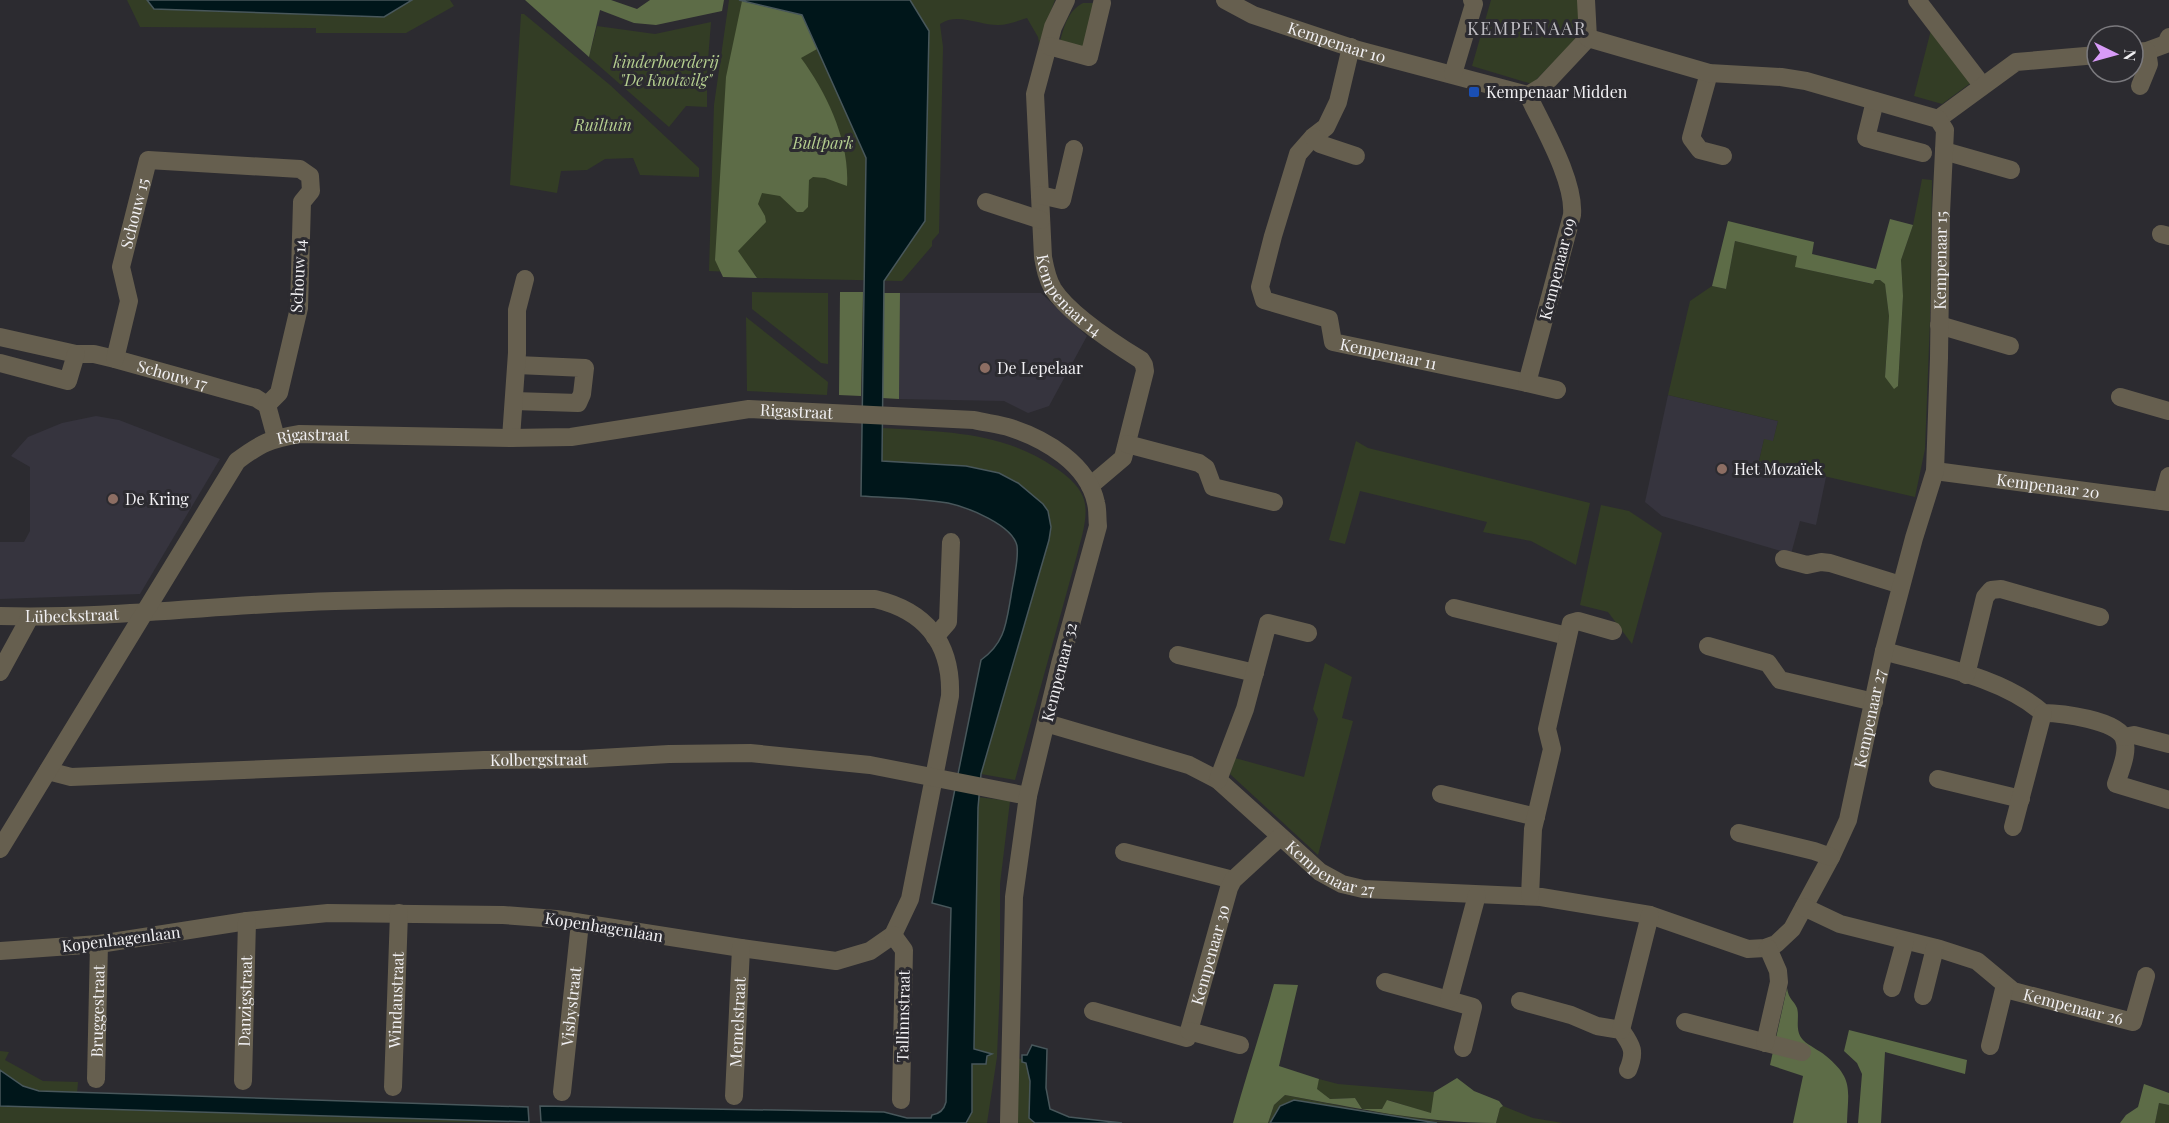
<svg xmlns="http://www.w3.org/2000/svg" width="2169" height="1123" font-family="'Playfair Display',serif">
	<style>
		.built { fill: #36343e }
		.green { fill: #333d25 }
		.forest { fill: #5d6c47 }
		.water { fill: #00161a; stroke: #48575b; stroke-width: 1.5 }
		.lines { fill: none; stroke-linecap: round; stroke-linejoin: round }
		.minor { stroke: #665f4f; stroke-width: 18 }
		.transit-dot { fill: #1a4fb4; stroke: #2c2b30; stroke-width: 2 }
		.education-dot { fill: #8d6e63; stroke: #2c2b30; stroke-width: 2 }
		.labels { text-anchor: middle; stroke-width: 6; stroke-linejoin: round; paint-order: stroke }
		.street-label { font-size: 16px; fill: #f1f0f3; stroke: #2c2b30 }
		.park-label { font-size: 16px; font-style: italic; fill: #b5cf90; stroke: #2c2b30 }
		.poi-label { font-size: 16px; fill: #f1f0f3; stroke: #2c2b30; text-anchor: start }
		.neighbourhood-label { font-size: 18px; letter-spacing: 1.5px; fill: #bfbdc3; stroke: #2c2b30 }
	</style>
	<rect width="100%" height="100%" fill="#2c2b30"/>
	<path class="built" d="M900,293H1041L1087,336L1049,406L1028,413L1004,401L899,399Z
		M1668,395L1778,421L1773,442L1764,440L1759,461L1826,477L1816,525L1800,521L1791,554L1662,516L1645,502Z
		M96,416L119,420L220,459L140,594L0,599V542H24L30,531V467L11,456L28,437L62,423Z"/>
	<path class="green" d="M127,0H147L154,9L384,17L412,0H450L454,6L406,33H316V28L140,27Z
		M729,0H908L929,31L910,0H1055L1039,43L1038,37L1027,18C1017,21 1008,25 998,25C979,25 957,12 940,24L943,47L939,233L932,241V246L902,281L757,278L754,273L709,271L714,105Z
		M1491,0H1579L1582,33L1532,84L1472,66Z
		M1083,3H1098L1087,48L1060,42C1064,26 1068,11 1083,3Z
		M521,14H524L610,85L699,168V177L640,175L633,158L605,159L587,170L561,171L557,193L510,185Z
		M711,22L707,73V107L686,106L669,127L589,57L597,26L655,34Z
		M1931,30L1972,82L1942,104L1914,96Z
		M1922,179L1932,180L1930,320L1925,449L1915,497L1759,461L1764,439L1773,441L1778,421L1668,395L1690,301L1712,286L1726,289L1735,241L1798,256L1796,267L1872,284L1875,280H1880L1885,283L1889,316L1885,376L1898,386L1903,296L1901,260L1913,225Z
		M752,292L828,293V364L821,363L752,309Z
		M746,317L828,382L827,395L747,391Z
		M882,428C944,432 1001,431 1054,467C1065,474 1078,484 1083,497C1090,514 1081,538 1077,555L1015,780L981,774L1049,540L882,461Z
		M1356,441L1368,448L1590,503L1576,565L1531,541L1483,532L1487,522L1360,491L1345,544L1329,540Z
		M1601,505L1629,511L1662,533L1632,644L1608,612L1580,605Z
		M1325,663L1352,677L1342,718L1353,721L1318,855L1230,774L1235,758L1304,777L1318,719L1313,709Z
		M978,797L1010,801L1000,884V985L997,1057L987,1123H966L972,1112V1063L991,1055L981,1050L974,1049Z
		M0,1051L9,1052L5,1060L43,1081L78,1082L77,1094L39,1091L23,1086L0,1070Z
		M1015,1058L1022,1059V1062H1026L1030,1081L1029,1118L1035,1123H1014Z
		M1319,1079L1338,1084L1434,1092L1432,1114L1388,1100L1382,1109H1362L1355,1098L1330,1099L1316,1089Z
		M1285,1095L1361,1110L1453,1123L1408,1119L1294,1100L1280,1106L1270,1123H1268L1274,1105Z
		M2159,1103L2169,1105V1123H2155Z
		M0,1106L529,1122L0,1123Z
		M1503,1106L1533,1118L1563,1123H1496L1500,1108Z"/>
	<path class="forest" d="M525,0H611L637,9L650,0H724L722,11L656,25L634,23L600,10L589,57Z
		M742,1L802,15L817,49L801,58C827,93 850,142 847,186L825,178L813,177L809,180L808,207L803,212H797L780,196L762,193L758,204L765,216L766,222L738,251L757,278L723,277L715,260L726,77Z
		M1890,219L1913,225L1901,260L1903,296L1898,386L1894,389L1885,377L1889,316L1885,284L1880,280H1875L1873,284L1795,267L1797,256L1735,241L1726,289L1712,286L1728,221L1814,242L1812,254L1876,269Z
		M840,292H863L861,396L839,395Z
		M884,293H900L899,399L882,398Z
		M1274,984L1298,985L1279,1066L1319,1079L1317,1089L1330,1099L1355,1098L1362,1109H1382L1387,1100L1431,1113L1434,1092L1457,1078L1474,1091L1499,1101L1503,1106L1500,1108L1496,1123C1422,1123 1357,1108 1285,1095L1274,1105L1268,1123H1233C1246,1076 1261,1031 1274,984Z
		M1787,988C1789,1000 1793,999 1797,1008C1800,1018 1794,1030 1803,1040C1809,1046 1819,1050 1826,1056C1854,1079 1848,1090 1847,1123H1793L1803,1076L1770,1065Z
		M1849,1030L1967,1060L1965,1074L1885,1052L1881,1123H1858L1862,1074L1857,1063L1844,1051Z
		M2144,1084L2169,1093V1105L2159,1103L2155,1123H2120L2126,1115L2138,1107Z"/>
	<path class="water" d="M147,0H412L384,17L154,9Z
		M739,0H910L929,31L925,221L884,281L882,461L966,466L999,473L1018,483L1043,504L1048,511L1051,527L1049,540L981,774L978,808L974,1049L992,1054L987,1056L986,1064H972V1112L966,1123L541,1122L540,1106L884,1112L907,1118H931L932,1115C940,1114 944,1110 946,1102L951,908L932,903L981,660C1005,643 1006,624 1011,596C1013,581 1019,561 1017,546C1013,525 967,507 948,503C920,498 890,498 861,496L866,158L802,15Z
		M1032,1045L1047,1049L1046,1088L1050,1109L1069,1117L1122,1123H1035L1029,1118L1030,1081L1026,1063L1022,1062V1055H1027Z
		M0,1070L23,1086L39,1091L528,1107L529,1122L0,1106Z
		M1294,1100L1437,1123H1270L1280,1106Z"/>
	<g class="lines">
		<g class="minor">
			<path id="s1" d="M1066,0L1053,27L1035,94L1043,257C1045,268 1047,279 1053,289C1069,314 1115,344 1141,360L1144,365L1145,371L1123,458L1090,486"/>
			<path id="s2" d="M1225,0L1253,15L1358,50L1528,95L1543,86L1588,38"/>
			<path d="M1586,0L1588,38"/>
			<path d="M1917,0L1982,85"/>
			<path d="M1049,46L1089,57L1102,3"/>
			<path id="s3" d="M1351,47L1338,102L1326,127L1313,137L1298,154L1273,236L1260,287L1264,300L1329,319L1333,342L1527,383"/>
			<path d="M2133,52L2147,51L2166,44L2169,37"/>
			<path d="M1709,73L1691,138L1700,150L1723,156"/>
			<path d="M1453,74L1474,4L1472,0"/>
			<path d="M2140,86L2149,64L2147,51"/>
			<path d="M1528,95C1543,127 1575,181 1572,215L1527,383L1557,390"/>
			<path d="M1875,101L1866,138L1923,153"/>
			<path d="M1938,119L2016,62L2097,55"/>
			<path d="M1313,137L1320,144L1356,156"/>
			<path d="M1944,151L2011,170"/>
			<path d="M1040,195L1062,200L1074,149"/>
			<path d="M986,202L1041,220"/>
			<path d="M2161,234L2169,236"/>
			<path d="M1939,325L2010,346"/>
			<path id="s4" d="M0,337L76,354H94L115,359L256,398L267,405"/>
			<path id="s5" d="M115,359L129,301L121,267L148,160L300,169L310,176L311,191L302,202L299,308L279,393L267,405L276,438"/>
			<path d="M0,363L68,381L76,354"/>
			<path d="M2120,397L2169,411"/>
			<path d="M514,401L578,403L582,394L585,368L517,365"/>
			<path d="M511,438L517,353V310L525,279"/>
			<path d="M1127,444L1199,463L1206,468L1213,487L1274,502"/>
			<path id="s6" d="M1935,471L2169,502"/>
			<path d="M2162,501L2169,476"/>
			<path d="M1784,559L1807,565L1821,562L1830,563L1901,585"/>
			<path d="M1454,608L1567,636"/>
			<path id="s7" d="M0,616C112,619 223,604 335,601C515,596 695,599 875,599C926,611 952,643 950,696L910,899L893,935L870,951L836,961L741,948L556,919L503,915L328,913L247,921L99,944L0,951"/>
			<path d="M935,637L948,622L951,542"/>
			<path d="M1708,646L1768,663L1780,680L1874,702"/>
			<path d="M1884,651C1936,666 2002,677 2043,713C2060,713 2119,720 2124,739C2129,752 2120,771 2116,784L2169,800"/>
			<path d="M1178,655L1255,673"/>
			<path d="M0,672L30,617"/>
			<path d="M1966,675L1985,597L1991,590L2001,589L2100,617"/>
			<path id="s8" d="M1046,723L1189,765L1218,780L1320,872L1342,884L1363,889L1541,897L1650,915L1748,949L1765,948L1776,944L1792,929L1831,857L1848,820L1884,651L1914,538L1935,471L1939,358L1941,213L1945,130L1938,119L1806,81L1781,77L1709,73L1588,38"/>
			<path d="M2124,737L2134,735L2169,744"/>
			<path id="s9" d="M48,771L71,777L484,760L583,759L669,754L750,753L870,765L1028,796"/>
			<path d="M1938,779L2021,799"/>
			<path d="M1218,780L1245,709L1268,623L1308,633"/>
			<path d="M1441,794L1536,817"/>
			<path d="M2013,827L2043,713"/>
			<path d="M1739,833L1814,851L1831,857"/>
			<path id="s10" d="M0,849L237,461C261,443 270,439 300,434L511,438L571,437L749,409L974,420C986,423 999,424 1011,428C1045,439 1088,464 1096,503C1098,510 1097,519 1098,526L1060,664L1028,796L1014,897L1009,1123"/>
			<path d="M1124,852L1233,880"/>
			<path d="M1530,896L1533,829L1552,749L1547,729L1571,623L1578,621L1613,631"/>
			<path id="s11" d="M1804,907L1840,924L1940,949L1977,961L2013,991L2133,1022L2146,976"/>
			<path d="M893,935L904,950L901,1100"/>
			<path d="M1385,982L1473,1007L1463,1048"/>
			<path d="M1892,988L1905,941"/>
			<path d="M1923,996L1935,948"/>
			<path d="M1449,999L1477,895"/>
			<path d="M1520,1001L1571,1015L1597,1026L1621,1030C1632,1046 1636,1051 1628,1070"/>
			<path id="s12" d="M1093,1011L1187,1038L1229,888L1233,880L1280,837"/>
			<path d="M1685,1022L1802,1052"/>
			<path d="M1621,1030L1650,915"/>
			<path d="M1189,1031L1240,1045"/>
			<path d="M1765,1043L1779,982L1778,971L1768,948"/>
			<path d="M1990,1046L2005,985"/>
			<path id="s13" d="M96,1079L99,944"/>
			<path id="s14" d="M243,1081L247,921"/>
			<path id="s15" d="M393,1087L399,913"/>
			<path id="s16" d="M562,1092L580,923"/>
			<path id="s17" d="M734,1096L741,948"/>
		</g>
	</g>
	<rect class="transit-dot" x="1468" y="86" width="12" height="12" rx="3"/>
	<g class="education-dot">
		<circle cx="985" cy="368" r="6"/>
		<circle cx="1722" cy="469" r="6"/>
		<circle cx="113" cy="499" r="6"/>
	</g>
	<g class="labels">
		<g class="street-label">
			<text dy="6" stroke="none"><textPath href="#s2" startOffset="120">Kempenaar 10</textPath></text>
			<text dy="6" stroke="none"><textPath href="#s5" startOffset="150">Schouw 15</textPath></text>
			<text dy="6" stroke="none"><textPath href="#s8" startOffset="1502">Kempenaar 15</textPath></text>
			<text transform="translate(1557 269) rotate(-76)" y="6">Kempenaar 09</text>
			<text transform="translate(298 276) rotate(-87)" y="6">Schouw 14</text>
			<text dy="6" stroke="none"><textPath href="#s1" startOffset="310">Kempenaar 14</textPath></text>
			<text dy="6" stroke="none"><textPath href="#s3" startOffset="423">Kempenaar 11</textPath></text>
			<text dy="6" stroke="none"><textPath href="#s4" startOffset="177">Schouw 17</textPath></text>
			<text dy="6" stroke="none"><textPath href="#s10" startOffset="1023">Rigastraat</textPath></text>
			<text dy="6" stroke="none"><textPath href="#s10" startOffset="537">Rigastraat</textPath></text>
			<text dy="6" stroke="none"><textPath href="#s6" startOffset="114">Kempenaar 20</textPath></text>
			<text dy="6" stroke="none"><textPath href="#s7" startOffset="72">Lübeckstraat</textPath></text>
			<text transform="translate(1059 672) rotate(-76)" y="6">Kempenaar 32</text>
			<text dy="6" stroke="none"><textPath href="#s8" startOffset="1035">Kempenaar 27</textPath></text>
			<text dy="6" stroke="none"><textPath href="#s9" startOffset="492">Kolbergstraat</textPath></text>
			<text dy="6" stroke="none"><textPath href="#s8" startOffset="327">Kempenaar 27</textPath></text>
			<text transform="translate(604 927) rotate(9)" y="6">Kopenhagenlaan</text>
			<text transform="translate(121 939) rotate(-7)" y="6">Kopenhagenlaan</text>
			<text dy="6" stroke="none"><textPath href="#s12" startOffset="184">Kempenaar 30</textPath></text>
			<text dy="6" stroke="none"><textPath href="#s15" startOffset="87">Windaustraat</textPath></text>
			<text dy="6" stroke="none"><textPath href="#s14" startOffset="80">Danzigstraat</textPath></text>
			<text dy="6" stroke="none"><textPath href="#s16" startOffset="86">Visbystraat</textPath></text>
			<text dy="6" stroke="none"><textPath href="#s11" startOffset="291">Kempenaar 26</textPath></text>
			<text dy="6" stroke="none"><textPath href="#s13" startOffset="68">Bruggestraat</textPath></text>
			<text transform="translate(903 1016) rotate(-89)" y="6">Tallinnstraat</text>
			<text dy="6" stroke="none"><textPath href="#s17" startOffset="74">Memelstraat</textPath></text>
		</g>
		<g class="park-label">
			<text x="666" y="68">kinderboerderij<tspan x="666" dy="18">"De Knotwilg"</tspan></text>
			<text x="603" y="131">Ruiltuin</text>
			<text x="823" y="149">Bultpark</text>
		</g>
		<g class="poi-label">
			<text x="1486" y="98">Kempenaar Midden</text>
			<text x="997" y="374">De Lepelaar</text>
			<text x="1734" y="475">Het Mozaïek</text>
			<text x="125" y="505">De Kring</text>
		</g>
		<g class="neighbourhood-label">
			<text x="1527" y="35">KEMPENAAR</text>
		</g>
	</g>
	<g transform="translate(2115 54) rotate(95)"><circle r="28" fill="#2c2b30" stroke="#7b7a7e" stroke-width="1.5"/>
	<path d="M0-4.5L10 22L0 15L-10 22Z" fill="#d89bf8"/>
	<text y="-9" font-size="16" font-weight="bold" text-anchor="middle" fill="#f1f0f3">N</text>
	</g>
</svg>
